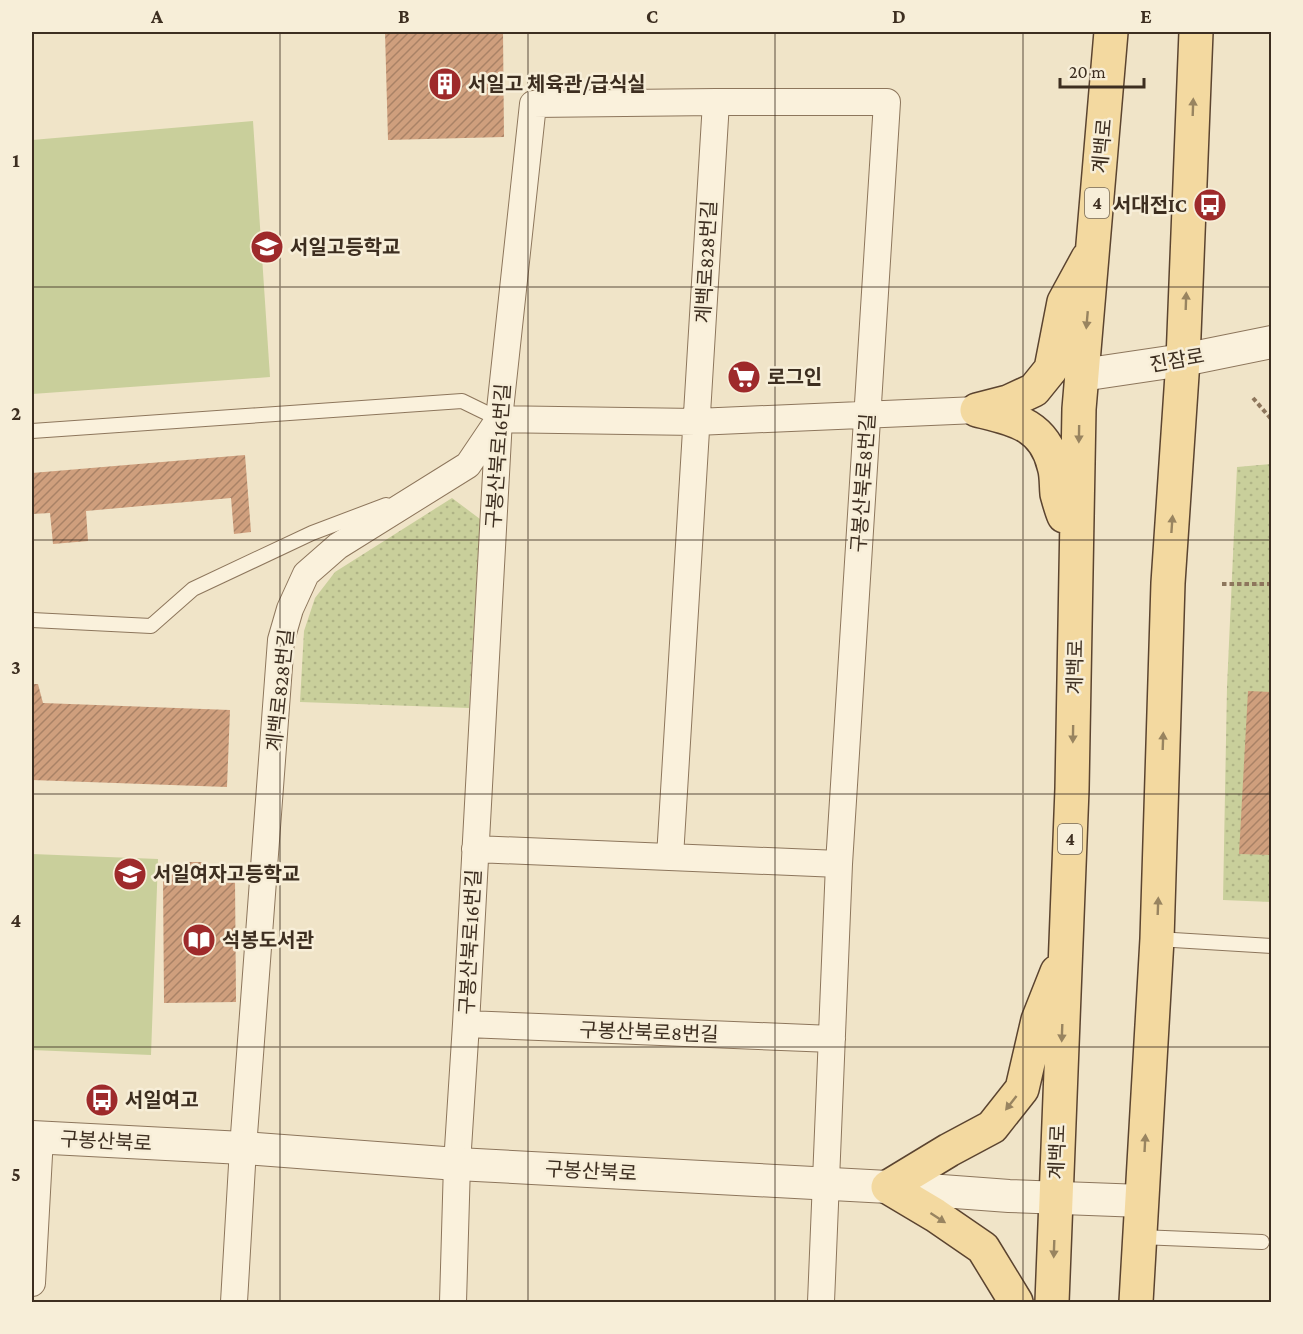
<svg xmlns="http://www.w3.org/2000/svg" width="1303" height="1334" font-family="'Crimson Pro','Noto Sans KR',serif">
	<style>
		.grass { fill: #c9cf9b }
		.park { fill: url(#park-dots) }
		.building { fill: url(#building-hatch) }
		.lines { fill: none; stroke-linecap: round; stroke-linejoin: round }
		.service-casing { stroke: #8d765c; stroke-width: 16 }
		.minor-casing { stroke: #8d765c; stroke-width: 28 }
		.tertiary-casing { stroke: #8d765c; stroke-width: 34 }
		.primary-casing { stroke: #5b4430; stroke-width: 36 }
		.path { stroke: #8d765c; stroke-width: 4; stroke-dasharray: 4.5 3; stroke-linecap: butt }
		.service { stroke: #faf1dc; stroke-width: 14 }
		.minor { stroke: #faf1dc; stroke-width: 26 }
		.tertiary { stroke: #faf1dc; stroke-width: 32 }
		.primary { stroke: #f3d9a0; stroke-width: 33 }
		.oneway { fill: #988460 }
		.grid { fill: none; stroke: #3d2e20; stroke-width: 1.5; stroke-opacity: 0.55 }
		.labels { text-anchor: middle; stroke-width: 5; stroke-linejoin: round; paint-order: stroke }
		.shield { fill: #f7eed8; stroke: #756857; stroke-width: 1.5 }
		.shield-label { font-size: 18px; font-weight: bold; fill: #3d2e20 }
		.poi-label { font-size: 20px; font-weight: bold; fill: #3d2e20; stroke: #f7eed8; text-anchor: start }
		.street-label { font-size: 20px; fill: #3d2e20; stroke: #f7eed8 }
		.neatline { fill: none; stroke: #3d2e20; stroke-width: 2 }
		.grid-label { font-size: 20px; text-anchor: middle; font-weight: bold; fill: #3d2e20 }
	</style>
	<defs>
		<pattern id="park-dots" width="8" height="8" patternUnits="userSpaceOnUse" patternTransform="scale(1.5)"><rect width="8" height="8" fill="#c9cf9b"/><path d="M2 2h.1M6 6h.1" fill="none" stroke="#aeb285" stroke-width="1.8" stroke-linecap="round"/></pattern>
		<pattern id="building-hatch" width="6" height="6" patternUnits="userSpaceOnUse" patternTransform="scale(1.5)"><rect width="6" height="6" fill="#cf9f7d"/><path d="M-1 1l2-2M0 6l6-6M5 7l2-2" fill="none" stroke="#a98266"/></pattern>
	</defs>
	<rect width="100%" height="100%" fill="#f0e4c8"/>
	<path class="grass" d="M253,121L270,377L32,394V140Z
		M32,854L158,859L151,1055L32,1050Z"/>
	<path class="park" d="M1271,464V902L1223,900L1227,687L1237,467Z
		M452,498L480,519L469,708L300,702L304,631L315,598L335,572Z"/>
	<path class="building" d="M385,32H503L504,137L388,140Z
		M245,455L251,532L234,534L231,498L86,511L88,541L53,544L50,513L32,514V473Z
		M32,684H38L43,703L230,710L227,787L32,780Z
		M1248,691L1272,692V855L1239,854Z
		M187,862H207V878H235L236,1002L164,1003L163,875L188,874Z"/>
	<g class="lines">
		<g class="service-casing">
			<path id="service" d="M32,431L462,401L499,419
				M32,620L151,626L193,589L312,533L386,505
				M1157,939L1272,946
				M1140,1237L1262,1242"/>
		</g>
		<g class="minor-casing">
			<path id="minor" d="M475,849L839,864
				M670,857L716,102
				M466,1024L832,1039
				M32,1283L40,1137
				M234,1302L243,1148L281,640L290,609L306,574L338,546L468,465L499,419L696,422L977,410
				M453,1302L457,1164L466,1024L499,419L533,104L716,102H887L839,864L821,1302"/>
		</g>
		<g class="tertiary-casing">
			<path id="tertiary" d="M1082,375L1183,360L1272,342
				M32,1137L243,1148L457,1164L888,1187L1009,1196L1142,1201"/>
		</g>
		<g class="primary-casing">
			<path id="primary" d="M977,410L1008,402L1034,390L1051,369L1064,302L1088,258
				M977,410C1013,419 1044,424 1054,466C1057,475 1056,485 1057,494C1059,501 1061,509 1064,516
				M1016,1302L983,1248L935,1215L888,1187L949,1150L992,1127L1022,1089L1038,1020L1057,972
				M1052,1302L1072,789L1079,409L1111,32
				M1136,1302L1157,939L1168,583L1183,360L1196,32"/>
		</g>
		<path class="path" d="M1253,398L1272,420
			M1222,584H1272"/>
		<use href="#service" class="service"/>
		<use href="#minor" class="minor"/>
		<use href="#tertiary" class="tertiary"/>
		<use href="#primary" class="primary"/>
	</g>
	<defs><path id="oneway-solid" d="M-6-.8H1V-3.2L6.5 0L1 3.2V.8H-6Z" transform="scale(1.5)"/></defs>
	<g class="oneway">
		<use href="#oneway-solid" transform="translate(1193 107) rotate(-88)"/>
		<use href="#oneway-solid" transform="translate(1186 301) rotate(-88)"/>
		<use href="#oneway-solid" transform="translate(1087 320) rotate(95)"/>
		<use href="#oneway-solid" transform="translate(1079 434) rotate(91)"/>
		<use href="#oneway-solid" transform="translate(1172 524) rotate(-86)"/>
		<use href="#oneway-solid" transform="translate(1073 734) rotate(91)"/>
		<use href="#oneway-solid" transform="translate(1163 741) rotate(-88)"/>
		<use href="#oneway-solid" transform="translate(1158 906) rotate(-88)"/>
		<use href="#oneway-solid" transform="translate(1062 1033) rotate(92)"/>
		<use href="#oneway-solid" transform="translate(1011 1103) rotate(128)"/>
		<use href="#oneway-solid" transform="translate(1145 1143) rotate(-87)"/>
		<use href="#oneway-solid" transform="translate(938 1218) rotate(33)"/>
		<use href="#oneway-solid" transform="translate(1054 1249) rotate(92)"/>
	</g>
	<path class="grid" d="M280,32V1302M528,32V1302M775,32V1302M1023,32V1302M32,287H1272M32,540H1272M32,794H1272M32,1047H1272"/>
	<defs>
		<g id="building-disc" transform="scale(1.725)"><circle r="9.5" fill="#9e2a2b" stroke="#f7eed8"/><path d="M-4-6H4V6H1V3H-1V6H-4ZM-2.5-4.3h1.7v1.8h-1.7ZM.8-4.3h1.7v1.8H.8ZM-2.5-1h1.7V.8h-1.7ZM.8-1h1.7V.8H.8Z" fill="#fff"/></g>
		<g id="bus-disc" transform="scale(1.725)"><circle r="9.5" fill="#9e2a2b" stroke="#f7eed8"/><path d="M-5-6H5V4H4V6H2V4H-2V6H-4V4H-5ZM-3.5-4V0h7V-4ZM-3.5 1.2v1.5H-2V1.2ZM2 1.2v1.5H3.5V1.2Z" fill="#fff"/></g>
		<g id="school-disc" transform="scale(1.725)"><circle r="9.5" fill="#9e2a2b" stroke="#f7eed8"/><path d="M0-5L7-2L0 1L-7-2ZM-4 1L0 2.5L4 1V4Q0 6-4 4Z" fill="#fff"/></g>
		<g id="supermarket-disc" transform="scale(1.725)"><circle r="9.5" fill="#9e2a2b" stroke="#f7eed8"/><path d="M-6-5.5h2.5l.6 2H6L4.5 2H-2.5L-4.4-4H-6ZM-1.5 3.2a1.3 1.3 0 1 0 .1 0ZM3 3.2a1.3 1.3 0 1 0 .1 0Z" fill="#fff"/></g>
		<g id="library-disc" transform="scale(1.725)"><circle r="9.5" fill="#9e2a2b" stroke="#f7eed8"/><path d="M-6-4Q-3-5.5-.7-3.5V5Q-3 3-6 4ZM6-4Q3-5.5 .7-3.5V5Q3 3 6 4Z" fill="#fff"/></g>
	</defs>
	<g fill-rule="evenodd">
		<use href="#building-disc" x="445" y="84"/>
		<use href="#bus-disc" x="1210" y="205"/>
		<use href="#school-disc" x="267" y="247"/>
		<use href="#supermarket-disc" x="744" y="377"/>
		<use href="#school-disc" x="130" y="874"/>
		<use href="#library-disc" x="199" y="940"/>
		<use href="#bus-disc" x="102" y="1100"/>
	</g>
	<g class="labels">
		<g class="shield">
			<rect x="1085" y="188" width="24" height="30" rx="4.5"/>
			<rect x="1058" y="824" width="24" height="30" rx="4.5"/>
		</g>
		<g class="shield-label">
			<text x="1097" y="209">4</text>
			<text x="1070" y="845">4</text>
		</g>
		<g class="poi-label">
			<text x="468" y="91">서일고 체육관/급식실</text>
			<text x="1187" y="212" text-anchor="end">서대전IC</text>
			<text x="290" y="254">서일고등학교</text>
			<text x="767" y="384">로그인</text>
			<text x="153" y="881">서일여자고등학교</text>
			<text x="222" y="947">석봉도서관</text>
			<text x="125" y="1107">서일여고</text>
		</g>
		<g class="street-label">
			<text transform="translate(1102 146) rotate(-85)" y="7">계백로</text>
			<text transform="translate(706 262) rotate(-87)" y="7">계백로828번길</text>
			<text transform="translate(1177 360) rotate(-10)" y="7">진잠로</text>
			<text transform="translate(498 456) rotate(-86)" y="7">구봉산북로16번길</text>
			<text transform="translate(863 483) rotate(-86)" y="7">구봉산북로8번길</text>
			<text transform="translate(1075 667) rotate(-89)" y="7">계백로</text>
			<text transform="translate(280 690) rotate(-84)" y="7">계백로828번길</text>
			<text transform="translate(470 942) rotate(-87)" y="7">구봉산북로16번길</text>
			<text transform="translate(649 1032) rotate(2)" y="7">구봉산북로8번길</text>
			<text transform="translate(106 1141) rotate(3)" y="7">구봉산북로</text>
			<text transform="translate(1057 1152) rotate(-88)" y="7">계백로</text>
			<text transform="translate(591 1171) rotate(3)" y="7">구봉산북로</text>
		</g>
	</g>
	<rect width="1303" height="1334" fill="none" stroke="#f7eed8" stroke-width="66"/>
	<path d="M1060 78v9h84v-9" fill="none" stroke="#3d2e20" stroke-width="3"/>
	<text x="1069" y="78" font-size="18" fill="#3d2e20" stroke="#f7eed8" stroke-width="4.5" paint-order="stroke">20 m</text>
	<rect x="33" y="33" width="1237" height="1268" class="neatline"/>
	<g class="grid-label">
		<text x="157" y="23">A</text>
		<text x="404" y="23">B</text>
		<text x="652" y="23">C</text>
		<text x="899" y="23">D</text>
		<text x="1146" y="23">E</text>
		<text x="16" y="167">1</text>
		<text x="16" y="420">2</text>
		<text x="16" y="674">3</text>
		<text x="16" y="927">4</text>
		<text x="16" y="1181">5</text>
	</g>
</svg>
